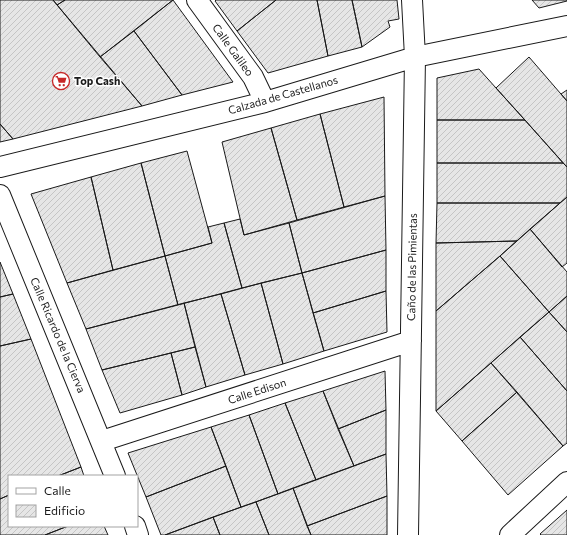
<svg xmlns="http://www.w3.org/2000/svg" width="567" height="535" font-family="Commissioner,sans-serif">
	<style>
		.building { fill: url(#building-hatch); stroke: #1a1a1a }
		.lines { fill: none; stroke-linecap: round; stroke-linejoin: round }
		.minor-casing { stroke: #1a1a1a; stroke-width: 22 }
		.minor { stroke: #fff; stroke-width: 20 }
		.labels { text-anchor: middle; stroke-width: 3; stroke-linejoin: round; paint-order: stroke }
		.street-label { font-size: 11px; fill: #1a1a1a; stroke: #fff }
		.poi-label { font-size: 11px; font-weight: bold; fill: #1a1a1a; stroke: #fff; text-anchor: start }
	</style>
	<defs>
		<pattern id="building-hatch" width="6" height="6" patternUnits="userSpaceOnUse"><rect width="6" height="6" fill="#e6e6e6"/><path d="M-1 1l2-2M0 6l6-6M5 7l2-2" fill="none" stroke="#c5c5c5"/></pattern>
	</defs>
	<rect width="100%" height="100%" fill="#fff"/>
	<path class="building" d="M0,0H53L142,106L13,139L0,124Z
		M53,0H65L57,5Z
		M65,0H173L100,57L57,5Z
		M173,0L233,82L182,95L134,31Z
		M216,0H276L237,31L215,1Z
		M276,0H317L328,56L268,73L237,31Z
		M317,0H352L362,47L328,56Z
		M352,0H397L399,19L388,21L390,27L362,47Z
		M532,0H567V1L539,8Z
		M134,31L182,95L142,106L100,57Z
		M529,57L567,101V167L496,88Z
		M479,69L496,88L525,120H437V78Z
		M567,90V101L561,94Z
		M384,97L385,196L344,207L320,114Z
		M320,114L344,207L297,220L271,128Z
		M437,120H525L563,163H437Z
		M0,124L13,139L0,142Z
		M271,128L297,220L244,235L222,142Z
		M187,151L212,243L165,256L141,163Z
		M141,163L165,256L113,270L91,177Z
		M437,163H563L567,167V197L560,203H437Z
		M91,177L113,270L67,283L31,194Z
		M385,196L386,250L302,273L289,223Z
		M567,197V263L562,267L530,229Z
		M437,203H560L517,241L436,243Z
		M240,219L244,235L289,223L302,273L242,288L224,223Z
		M224,223L242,288L178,305L165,256L212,243L208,227Z
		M530,229L567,272V296L549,312L500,256Z
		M517,241L500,256L436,311V243Z
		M386,250V291L313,313L302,273Z
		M165,256L178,305L86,329L67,283Z
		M500,256L549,312L436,411V311Z
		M0,262L13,294L0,297Z
		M302,273L324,351L283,364L261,283Z
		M261,283L283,364L245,375L221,294Z
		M386,291L387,332L324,351L313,313Z
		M13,294L31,339L0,346V297Z
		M221,294L245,375L206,387L184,303Z
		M567,296V332L549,312Z
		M184,303L195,347L102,370L86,329Z
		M549,312L567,332V391L520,337Z
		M520,337L567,391V443L563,446L491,363Z
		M31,339L81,467L58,476H9V495L0,499V346Z
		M195,347L206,387L182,395L171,353Z
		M171,353L182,395L120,413L102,370Z
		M491,363L517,392L462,441L436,411Z
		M385,371L386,410L338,429L323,391Z
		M323,391L354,466L316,480L285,403Z
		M517,392L563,446L508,495L462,441Z
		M285,403L316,480L278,494L249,415Z
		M386,410V454L354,466L338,429Z
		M249,415L278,494L241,507L211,427Z
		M211,427L226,466L146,497L128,453Z
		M386,454L387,496L307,526L293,488Z
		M226,466L241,507L165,535H161L146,497Z
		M81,467L84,476H58Z
		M293,488L311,535H269L256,502Z
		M9,495V526H68L45,535H0V499Z
		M387,496V535H311L307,526Z
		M256,502L269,535H220L213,517Z
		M567,510V535H541L540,534Z
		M213,517L220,535H165Z
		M68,526H104L108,535H45Z"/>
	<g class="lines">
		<g class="minor-casing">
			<path id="minor" d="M197,0L253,77L265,102
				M0,167L265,102L415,57L567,26
				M0,195L115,476
				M102,441L411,341
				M135,526L138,535
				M408,535L415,57L412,0
				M510,535L567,482"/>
		</g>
		<use href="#minor" class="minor"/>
	</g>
	<defs>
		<g id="supermarket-ring" transform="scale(0.9)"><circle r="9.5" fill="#fff" stroke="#c62828" stroke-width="1.5"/><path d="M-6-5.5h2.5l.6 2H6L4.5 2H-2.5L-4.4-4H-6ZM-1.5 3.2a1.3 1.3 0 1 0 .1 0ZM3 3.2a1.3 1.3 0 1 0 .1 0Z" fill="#c62828"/></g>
	</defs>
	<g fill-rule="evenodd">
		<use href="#supermarket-ring" x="61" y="81"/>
	</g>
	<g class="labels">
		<g class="street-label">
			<text transform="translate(233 50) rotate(54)" y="4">Calle Galileo</text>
			<text transform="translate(283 95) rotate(-16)" y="4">Calzada de Castellanos</text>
			<text transform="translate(412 267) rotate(-89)" y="4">Caño de las Pimientas</text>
			<text transform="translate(58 335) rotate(67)" y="4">Calle Ricardo de la Cierva</text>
			<text transform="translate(257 391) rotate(-18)" y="4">Calle Edison</text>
		</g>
		<g class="poi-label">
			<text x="74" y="85">Top Cash</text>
		</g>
	</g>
	<rect x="8" y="475" width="130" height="52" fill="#ffffff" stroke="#a3a3a3"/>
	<rect x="16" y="488" width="20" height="6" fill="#ffffff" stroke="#a3a3a3"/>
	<text x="44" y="495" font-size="12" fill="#1a1a1a">Calle</text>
	<rect x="16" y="505" width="20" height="12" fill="url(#building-hatch)" stroke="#a3a3a3"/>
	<text x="44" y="515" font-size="12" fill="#1a1a1a">Edificio</text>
</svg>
